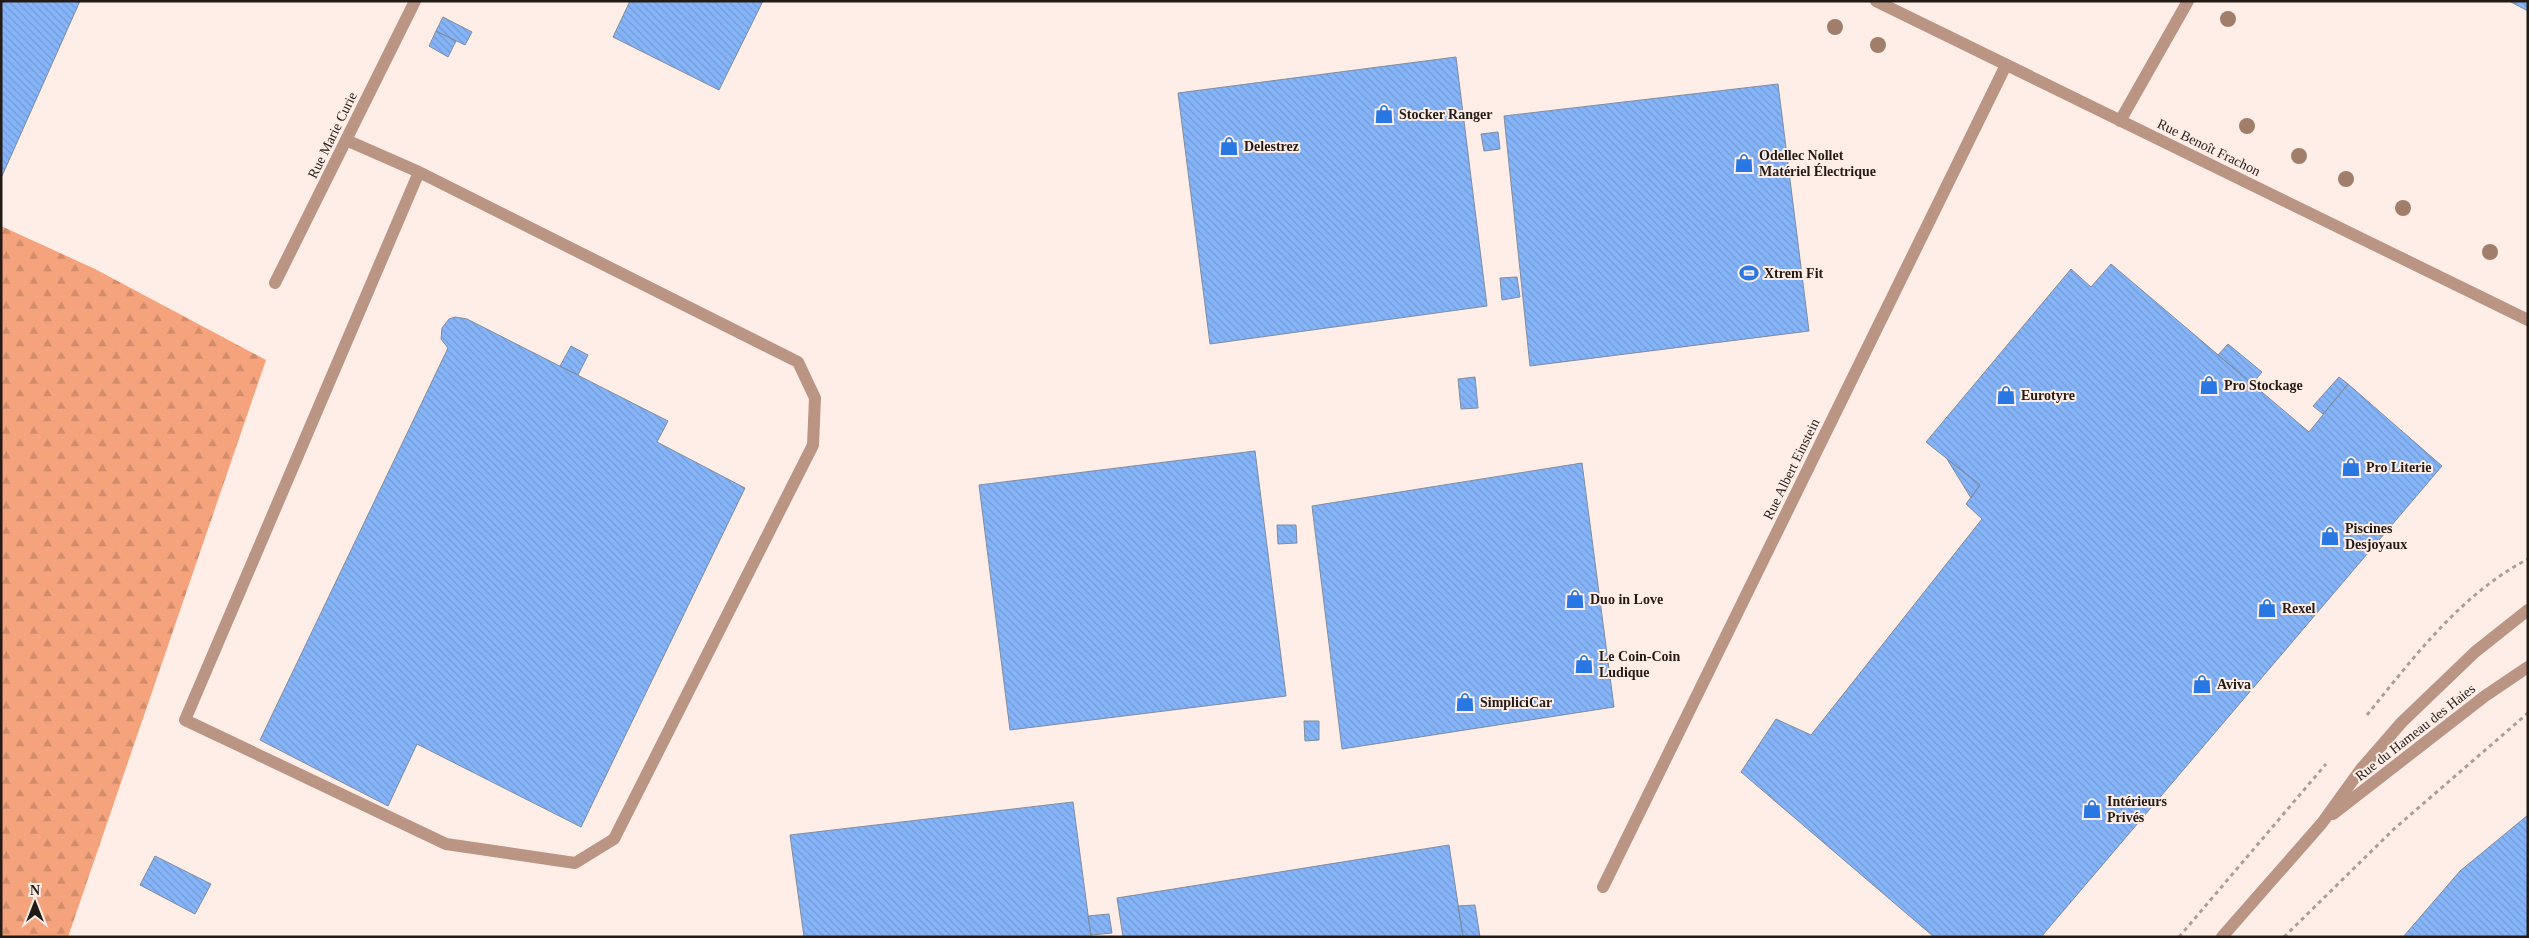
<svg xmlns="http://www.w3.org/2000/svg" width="2529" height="938" font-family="'Times New Roman',serif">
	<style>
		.forest { fill: url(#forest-firs) }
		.building { fill: url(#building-back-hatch); stroke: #7f8c9f }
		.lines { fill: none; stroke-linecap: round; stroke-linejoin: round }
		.path { stroke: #ab9e98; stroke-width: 3; stroke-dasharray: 4 4; stroke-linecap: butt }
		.minor { stroke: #ba9584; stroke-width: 12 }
		.tree { fill: #a17e6a }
		.labels { text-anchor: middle; stroke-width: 4; stroke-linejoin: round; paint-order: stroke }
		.poi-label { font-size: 14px; font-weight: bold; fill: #231a16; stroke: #feeee7; text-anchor: start }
		.street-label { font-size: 14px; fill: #231a16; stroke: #feeee7 }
	</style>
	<defs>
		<pattern id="forest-firs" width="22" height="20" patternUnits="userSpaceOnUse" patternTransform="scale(1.25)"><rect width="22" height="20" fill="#f5a37c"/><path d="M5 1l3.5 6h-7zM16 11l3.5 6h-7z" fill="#d28c6a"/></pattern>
		<pattern id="building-back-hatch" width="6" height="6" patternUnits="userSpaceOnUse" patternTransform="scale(1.25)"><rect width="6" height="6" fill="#85b4f9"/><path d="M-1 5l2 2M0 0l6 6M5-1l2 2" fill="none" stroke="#739ad5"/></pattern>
	</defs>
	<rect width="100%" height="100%" fill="#feeee7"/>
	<path class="forest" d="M1,226L95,269L266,360L68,937H1Z"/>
	<path class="building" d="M1,1H80L2,176L1,175Z
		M630,1H763L719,90L613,37Z
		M2509,1H2528V11Z
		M443,17L472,32L465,45L436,31Z
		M436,31L456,41L448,57L429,46Z
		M1456,57L1487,306L1210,344L1178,93Z
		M1778,84L1809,331L1530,366L1504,116Z
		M1498,132L1500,149L1484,151L1481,134Z
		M2111,264L2309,432L2348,384L2442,466L2041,937H1934L1741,772L1776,719L1811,735L1982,519L1966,504L1980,485L1926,442L2071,269L2091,287Z
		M1517,277L1520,297L1502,300L1500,278Z
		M455,317L467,319L668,421L657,442L745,488L581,827L417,744L388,806L260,740L448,348L441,339L442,328L449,319Z
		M2228,344L2262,372L2252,384L2218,355Z
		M571,346L588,355L578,375L560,366Z
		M1475,377L1478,408L1461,409L1458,379Z
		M2339,377L2348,384L2323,414L2313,406Z
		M1255,451L1286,696L1010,730L979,485Z
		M1947,459L1980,485L1971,498Z
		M1582,463L1614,707L1342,749L1312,506Z
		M1277,525H1296L1297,543L1278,544Z
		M1304,721H1319V740L1305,741Z
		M1073,802L1091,937H804L790,835Z
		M2528,815V937H2403L2460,871Z
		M1449,845L1463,937H1123L1117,898Z
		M155,856L211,884L195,914L140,885Z
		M1475,905L1480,937H1463L1458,906Z
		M1109,914L1112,933L1091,935L1088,916Z"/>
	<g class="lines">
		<path class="path" d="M2367,715C2414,657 2461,594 2528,559
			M2179,937L2326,764
			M2284,937L2394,829L2528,713"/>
		<path class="minor" d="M1876,1L2528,320
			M2120,121L2188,1
			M346,140L419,172L798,362L815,398L813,445L614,839L575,863L446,844L185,720L419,172
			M275,283L415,1
			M2333,814L2485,696L2528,667
			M1603,887L2006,65
			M2222,937L2322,823L2361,769L2402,722L2475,652L2528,610"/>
	</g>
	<g class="tree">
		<circle cx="2228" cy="19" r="8"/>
		<circle cx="1835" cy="27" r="8"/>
		<circle cx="1878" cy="45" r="8"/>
		<circle cx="2247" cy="126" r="8"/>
		<circle cx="2299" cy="156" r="8"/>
		<circle cx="2346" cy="179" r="8"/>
		<circle cx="2403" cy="208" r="8"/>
		<circle cx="2490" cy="252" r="8"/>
	</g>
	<defs>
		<g id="shop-bare" transform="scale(1.5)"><path d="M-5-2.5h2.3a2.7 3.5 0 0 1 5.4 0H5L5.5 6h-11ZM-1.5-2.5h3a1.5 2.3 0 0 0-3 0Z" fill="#2977e2" stroke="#feeee7" stroke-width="2.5" paint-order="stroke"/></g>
		<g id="stadium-bare" transform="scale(1.5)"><path d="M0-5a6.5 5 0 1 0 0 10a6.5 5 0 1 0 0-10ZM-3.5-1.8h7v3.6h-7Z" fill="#2977e2" stroke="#feeee7" stroke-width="2.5" paint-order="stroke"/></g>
	</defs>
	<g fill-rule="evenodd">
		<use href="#shop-bare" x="1384" y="114"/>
		<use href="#shop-bare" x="1229" y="146"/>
		<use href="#shop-bare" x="1744" y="163"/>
		<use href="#stadium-bare" x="1749" y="273"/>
		<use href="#shop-bare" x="2209" y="385"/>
		<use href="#shop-bare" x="2006" y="395"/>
		<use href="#shop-bare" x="2351" y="467"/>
		<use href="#shop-bare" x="2330" y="536"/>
		<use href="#shop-bare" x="1575" y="599"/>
		<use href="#shop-bare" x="2267" y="608"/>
		<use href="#shop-bare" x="1584" y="664"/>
		<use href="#shop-bare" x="2202" y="684"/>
		<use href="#shop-bare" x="1465" y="702"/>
		<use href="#shop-bare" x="2092" y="809"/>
	</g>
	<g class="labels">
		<g class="poi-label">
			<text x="1399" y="119">Stocker Ranger</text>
			<text x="1244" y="151">Delestrez</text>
			<text x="1759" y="160">Odellec Nollet<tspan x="1759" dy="16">Matériel Électrique</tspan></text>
			<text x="1764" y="278">Xtrem Fit</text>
			<text x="2224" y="390">Pro Stockage</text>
			<text x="2021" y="400">Eurotyre</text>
			<text x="2366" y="472">Pro Literie</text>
			<text x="2345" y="533">Piscines<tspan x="2345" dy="16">Desjoyaux</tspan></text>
			<text x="1590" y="604">Duo in Love</text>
			<text x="2282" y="613">Rexel</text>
			<text x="1599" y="661">Le Coin-Coin<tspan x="1599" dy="16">Ludique</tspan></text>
			<text x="2217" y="689">Aviva</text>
			<text x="1480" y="707">SimpliciCar</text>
			<text x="2107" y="806">Intérieurs<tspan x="2107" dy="16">Privés</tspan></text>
		</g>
		<g class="street-label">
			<text transform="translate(332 135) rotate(-64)" y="5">Rue Marie Curie</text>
			<text transform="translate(2209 147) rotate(26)" y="5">Rue Benoît Frachon</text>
			<text transform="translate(1791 469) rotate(-64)" y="5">Rue Albert Einstein</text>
			<text transform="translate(2415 732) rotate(-38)" y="5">Rue du Hameau des Haies</text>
		</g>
	</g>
	<rect width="2529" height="938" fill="none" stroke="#231a16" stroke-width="5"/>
	<g transform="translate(35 903)" stroke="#feeee7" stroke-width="4" paint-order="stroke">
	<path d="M0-4L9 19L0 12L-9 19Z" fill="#231a16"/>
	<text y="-8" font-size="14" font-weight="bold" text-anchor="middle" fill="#231a16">N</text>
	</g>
</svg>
